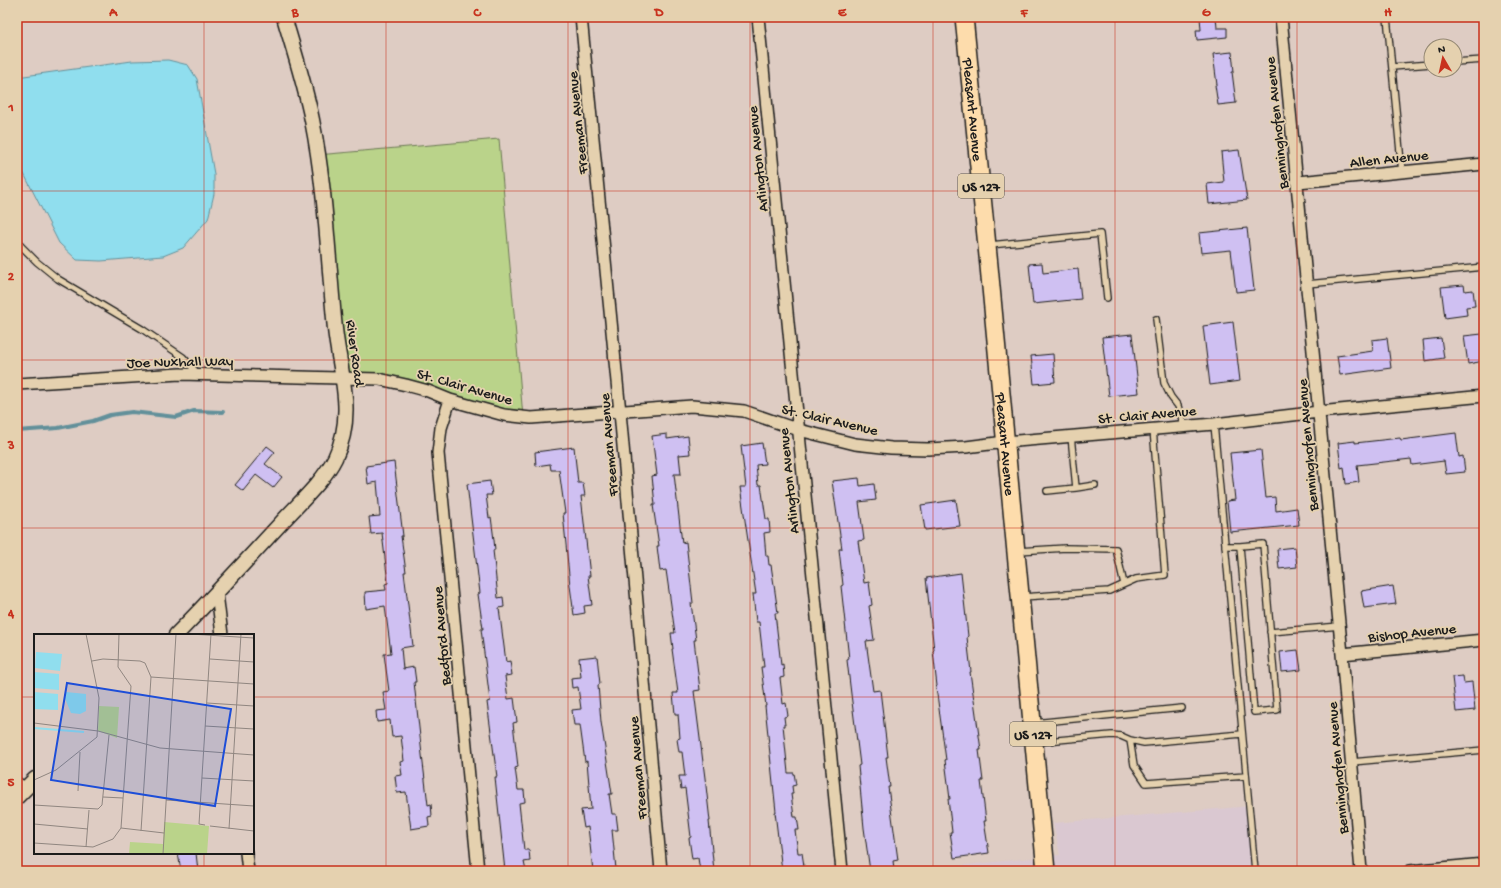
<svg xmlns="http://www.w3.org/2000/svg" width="1501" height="888" font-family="'Gochi Hand',sans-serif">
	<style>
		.built { fill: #dac8d1 }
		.green { fill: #bad38a; stroke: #6b7853 }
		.water { fill: #90deee; stroke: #62909a }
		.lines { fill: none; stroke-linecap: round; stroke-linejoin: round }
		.stream { stroke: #62909a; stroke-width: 4 }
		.building { fill: #cfc0f2; stroke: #1c1c1c }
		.service-casing { stroke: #1c1c1c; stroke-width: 8 }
		.minor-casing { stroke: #1c1c1c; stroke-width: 14 }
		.tertiary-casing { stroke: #1c1c1c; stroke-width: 17 }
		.primary-casing { stroke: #1c1c1c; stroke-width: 20 }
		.service { stroke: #e5d1af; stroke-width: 5.5 }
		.minor { stroke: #e5d1af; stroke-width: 11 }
		.tertiary { stroke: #e5d1af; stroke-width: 14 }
		.primary { stroke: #fddcac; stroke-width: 17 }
		.grid { fill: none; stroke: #c8321e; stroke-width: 1; stroke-opacity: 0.55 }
		.labels { text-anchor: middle; stroke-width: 3.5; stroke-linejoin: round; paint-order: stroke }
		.shield { fill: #e5d1af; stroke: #585248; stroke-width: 1 }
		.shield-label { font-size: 14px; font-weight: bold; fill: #1c1c1c }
		.street-label { font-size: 15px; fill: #1c1c1c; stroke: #e5d1af }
		.inset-river { fill: none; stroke: #90deee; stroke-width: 2 }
		.inset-road { fill: none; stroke: #908680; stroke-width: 1 }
		.view { fill: #1d4ed8; fill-opacity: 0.15; stroke: #1d4ed8; stroke-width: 2 }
		.inset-edge { fill: none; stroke: #1c1c1c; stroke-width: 2 }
		.neatline { fill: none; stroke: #c8321e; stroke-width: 1.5 }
		.grid-label { font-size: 13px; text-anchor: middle; font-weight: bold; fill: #c8321e }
	</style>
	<rect width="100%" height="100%" fill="#deccc3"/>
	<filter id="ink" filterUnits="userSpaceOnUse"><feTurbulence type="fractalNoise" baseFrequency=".025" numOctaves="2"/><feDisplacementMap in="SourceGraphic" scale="8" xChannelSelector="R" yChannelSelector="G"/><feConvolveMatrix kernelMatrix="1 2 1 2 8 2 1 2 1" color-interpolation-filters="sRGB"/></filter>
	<g filter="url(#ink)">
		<path class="built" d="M1252,806L1259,871H908L1060,855L1053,823Z"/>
		<path class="green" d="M499,139L523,417L428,391L343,377L317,155Z"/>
		<path class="water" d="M168,60L188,65L197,79L214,174V194L208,219L183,248L163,256L101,261L77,260L59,243L17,160V77L132,61Z"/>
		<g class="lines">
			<path class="stream" d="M17,431L58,428L93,421L110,415L132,412L176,417L194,411L223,412"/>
		</g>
		<path class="building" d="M1200,17H1216L1217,28H1227V37L1197,40L1196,30H1201Z
			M1232,52L1234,72H1232L1236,103L1218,105L1215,85H1217L1213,54Z
			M1239,150L1247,200L1209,204L1207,184L1224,182L1221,152Z
			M1247,228L1254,290L1236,292L1231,250L1201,253L1199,233Z
			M1042,263L1043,273L1078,269L1081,299L1033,304L1029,264Z
			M1464,285L1465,291L1473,290L1475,306L1466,307L1467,315L1445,318L1441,287Z
			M1233,322L1240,381L1210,385L1203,326Z
			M1132,334L1139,393L1109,396L1102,337Z
			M1482,334L1484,361L1468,364L1464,336Z
			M1387,338L1391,368L1340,375L1337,356L1373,351L1372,340Z
			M1441,338L1444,358L1425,361L1423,340Z
			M1053,354L1055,382L1034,384L1031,356Z
			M1456,433L1459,457L1463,456L1465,472L1446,474L1444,461L1412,465L1411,459L1357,465L1359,482L1346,484L1344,467L1341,468L1338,443L1355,441V443L1400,438L1401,440Z
			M667,434V439L688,436L690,454L679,455L681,474H674L682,543L686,542L693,603H691L696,640H694L700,690L694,691L706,786L710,821H709L714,871H700L698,858L692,859L689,838L691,837L685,788L681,789L679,776H685L682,752H679L677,739L680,738L678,714H675L673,693H678L672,649H673L671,633H675L666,570L660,571L657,546H659L653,505H655L652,476L657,475L652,436Z
			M762,443L765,464L756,465L758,485H761L766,519H769L770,532L764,533L766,556H768L769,565H771L775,592L778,613H775L781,665L783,664L784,677L780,678L783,704L786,703L788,716L784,717L785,725H783L788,773H794L796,785L792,786L793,794H791L794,817H797L799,830H795L798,853H802L804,866L797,867L798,871H782L775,812H776L765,706H766L761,667H764L759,622H756L753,594H756L740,487H746L741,446Z
			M267,446L275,452L265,464L282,477L273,488L256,475L243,491L235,485Z
			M574,447L578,483H583L585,496H581L590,576H588L592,605L584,606L585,613L574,615L570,586L563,513H565L559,470H551L550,464L536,466L535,452Z
			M1261,450L1266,498L1275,497L1276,511L1297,508L1299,525L1230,532L1227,501L1235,500L1230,453Z
			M394,462L403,536H401L406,572H404L413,646L401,648L403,669L414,667L416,682H414L422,755L428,805L431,804L432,816L428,817L429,826L411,829L406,792L397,793L395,776L402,775L400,762L404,761L401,736L392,737L390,720L377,722L376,711L386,710L383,692L389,691L384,654L391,653L385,606L366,609L365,592L386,590L385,584L388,583L382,533L371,534L369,517L380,516L377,482L368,484L366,466Z
			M859,478L860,486L874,484L876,500L859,502L864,540L858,541L864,583L869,582L872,605L869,606L874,640L866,641L873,691L880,690L888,757H886L890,787H888L898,860L893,861L894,869L877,871H870L864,828L858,766L860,765L851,694L847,660L849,659L841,586L843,585L839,549H842L832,481Z
			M490,481L492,495H486L489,518L491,517L494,540L495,550H493L498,598L503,597L504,607L499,608L506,662L510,661L512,675L505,676L508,699L514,698L517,722L513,723L518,767L515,768L518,790H524L525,802L519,803L524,850H529L530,861L524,862L526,871H505L495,777H497L487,702L490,701L481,629H483L478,594L480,593L467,484Z
			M956,500L960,526L925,530L921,505Z
			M1295,547L1297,567L1279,569L1277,549Z
			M961,573L968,636L967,637L971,672H970L981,750H979L983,781H981L986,821H984L989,853L954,858L950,832H952L948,799H950L945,760H946L936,687L937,686L933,651L934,650L926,578Z
			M1393,586L1396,604L1364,608L1361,591Z
			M1298,650L1301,670L1282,672L1280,652Z
			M597,656L600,684L598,685L601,722L612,794H609L612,814H616L618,830H612L616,869L593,871L588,827L584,828L581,810L591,809L587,761L585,762L580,725H574L572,710L581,709L578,687L572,688L571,678L581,677L579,658Z
			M1463,676L1464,683L1472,682L1475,710L1456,712L1452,677Z
			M178,853H196L198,871H181Z"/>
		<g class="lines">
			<g class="service-casing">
				<path id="service" d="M1387,17L1402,172
					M1455,62L1484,60
					M1392,67L1431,64
					M17,237L21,246L37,262L58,279L142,329L183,357L198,374
					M990,245L1100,234L1107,298
					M1307,284L1484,267
					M1156,319L1164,383L1171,397L1178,406L1184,426
					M1214,424L1255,871
					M1071,436L1076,488L1095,485
					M1047,491L1076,488
					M1263,544L1277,710L1254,712L1240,546Z
					M1225,546H1240
					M1018,551L1066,548L1116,549L1124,584
					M1023,597L1109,591L1136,579L1165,575L1153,429
					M1270,632L1340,626
					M1034,723L1182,708
					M1130,740L1144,743L1242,734
					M1036,742L1112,735L1121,736L1130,740L1134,765L1146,783L1246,776
					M1352,762L1484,750
					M17,780L27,786"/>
			</g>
			<g class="minor-casing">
				<path id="minor" d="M581,17L620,412L661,871
					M758,17L842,871
					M1281,17L1342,654L1361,871
					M1298,182L1484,164
					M17,384L180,374L379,379L406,385L428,391L450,400L504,415L531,418L692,406L744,411L799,430L855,444L891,448L928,449L966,447L1005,442L1214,424L1319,412L1484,396
					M450,400L441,428L438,453L478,871
					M217,593L222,635
					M1342,654L1484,640
					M246,853L248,871
					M1410,871L1484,864"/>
			</g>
			<g class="tertiary-casing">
				<path id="tertiary" d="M176,635C212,598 247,560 282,522C300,502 323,482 335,458C356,414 340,374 335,329C328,260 326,189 312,120C305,85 294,51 284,17
					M17,797L35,779"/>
			</g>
			<g class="primary-casing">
				<g id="primary">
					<path id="s1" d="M964,17L989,266L1046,871"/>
				</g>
			</g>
			<use href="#service" class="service"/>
			<use href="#minor" class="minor"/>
			<use href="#tertiary" class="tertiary"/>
			<use href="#primary" class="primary"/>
		</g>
	</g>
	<path class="grid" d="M204,17V635M386,17V871M568,17V871M750,17V871M933,17V871M1115,17V871M1297,17V871M17,191H1484M17,360H1484M17,528H1484M17,697H35M253,697H1484M204,853V871"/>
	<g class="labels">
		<g class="shield">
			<rect x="958" y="174" width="46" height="24" rx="3"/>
			<rect x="1010" y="722" width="46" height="24" rx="3"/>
		</g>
		<g class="shield-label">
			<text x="981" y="191">US 127</text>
			<text x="1033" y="739">US 127</text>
		</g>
		<g class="street-label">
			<text dy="5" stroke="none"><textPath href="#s1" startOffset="93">Pleasant Avenue</textPath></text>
			<text transform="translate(577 123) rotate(-96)" y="5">Freeman Avenue</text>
			<text transform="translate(1276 123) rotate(-96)" y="5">Benninghofen Avenue</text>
			<text transform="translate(1389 158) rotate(-6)" y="5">Allen Avenue</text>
			<text transform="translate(757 159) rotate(-96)" y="5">Arlington Avenue</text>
			<text transform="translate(356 353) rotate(82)" y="5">River Road</text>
			<text transform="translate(180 361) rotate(-1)" y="5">Joe Nuxhall Way</text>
			<text transform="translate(465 386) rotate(16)" y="5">St. Clair Avenue</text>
			<text transform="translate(1147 414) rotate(-5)" y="5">St. Clair Avenue</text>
			<text transform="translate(830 419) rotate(13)" y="5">St. Clair Avenue</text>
			<text dy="5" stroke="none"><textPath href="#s1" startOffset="429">Pleasant Avenue</textPath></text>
			<text transform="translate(608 445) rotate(-95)" y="5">Freeman Avenue</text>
			<text transform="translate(1307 445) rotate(-95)" y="5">Benninghofen Avenue</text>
			<text transform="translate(788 481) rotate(-96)" y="5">Arlington Avenue</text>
			<text transform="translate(1412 632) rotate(-6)" y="5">Bishop Avenue</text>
			<text transform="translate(441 636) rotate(-95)" y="5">Bedford Avenue</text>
			<text transform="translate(637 768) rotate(-95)" y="5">Freeman Avenue</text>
			<text transform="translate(1337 768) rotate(-95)" y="5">Benninghofen Avenue</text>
		</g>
	</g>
	<g transform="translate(34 634)">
		<rect width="220" height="220" fill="#deccc3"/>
		<path d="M65,72L85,73L83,104L64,97ZM130,188L175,192L173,220H95L96,208L129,210Z" fill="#bad38a"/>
		<path d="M2,18L28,20L26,37L1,34ZM0,38L25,40V56L0,54ZM0,58L24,60V76L0,75ZM32,58L52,60V77L46,80L37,79L30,62Z" fill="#90deee"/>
		<path class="inset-river" d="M0,94L50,98"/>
		<path class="inset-road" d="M156,0L220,4M176,25L220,28M58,27L69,25L106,27L111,29L117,43L220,50M173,69L220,72M0,89L64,97L126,114L220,121M171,92L220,95M168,144L220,147M0,146L22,136L63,103L65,64L52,0M44,157L46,118M69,163L89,164M132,166L220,172M0,171L64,175L68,171L75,101M0,190L54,195M171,191L165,190L177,0M176,192L220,197M87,194L130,199M195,195L207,0M107,197L117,43M0,209L59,213L79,205L87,194L97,52L84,33L85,0M52,213L55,176M129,220L142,0"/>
		<path class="view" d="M33,49L197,75L181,172L17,146Z"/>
		<rect width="220" height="220" class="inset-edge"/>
	</g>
	<rect width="1501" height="888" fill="none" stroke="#e5d1af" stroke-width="44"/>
	<g transform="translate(1443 58) rotate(351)"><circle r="19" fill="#e5d1af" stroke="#958974"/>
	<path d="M0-3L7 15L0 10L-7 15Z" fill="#c8321e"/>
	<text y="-6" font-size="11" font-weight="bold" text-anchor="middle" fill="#1c1c1c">N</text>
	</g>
	<rect x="22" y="22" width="1457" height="844" class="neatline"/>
	<g class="grid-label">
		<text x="113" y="16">A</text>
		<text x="295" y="16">B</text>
		<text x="477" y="16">C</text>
		<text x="659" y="16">D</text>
		<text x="842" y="16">E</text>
		<text x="1024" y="16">F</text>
		<text x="1206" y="16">G</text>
		<text x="1388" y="16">H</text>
		<text x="11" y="111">1</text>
		<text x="11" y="280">2</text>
		<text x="11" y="449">3</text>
		<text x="11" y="617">4</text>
		<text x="11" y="786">5</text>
	</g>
</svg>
